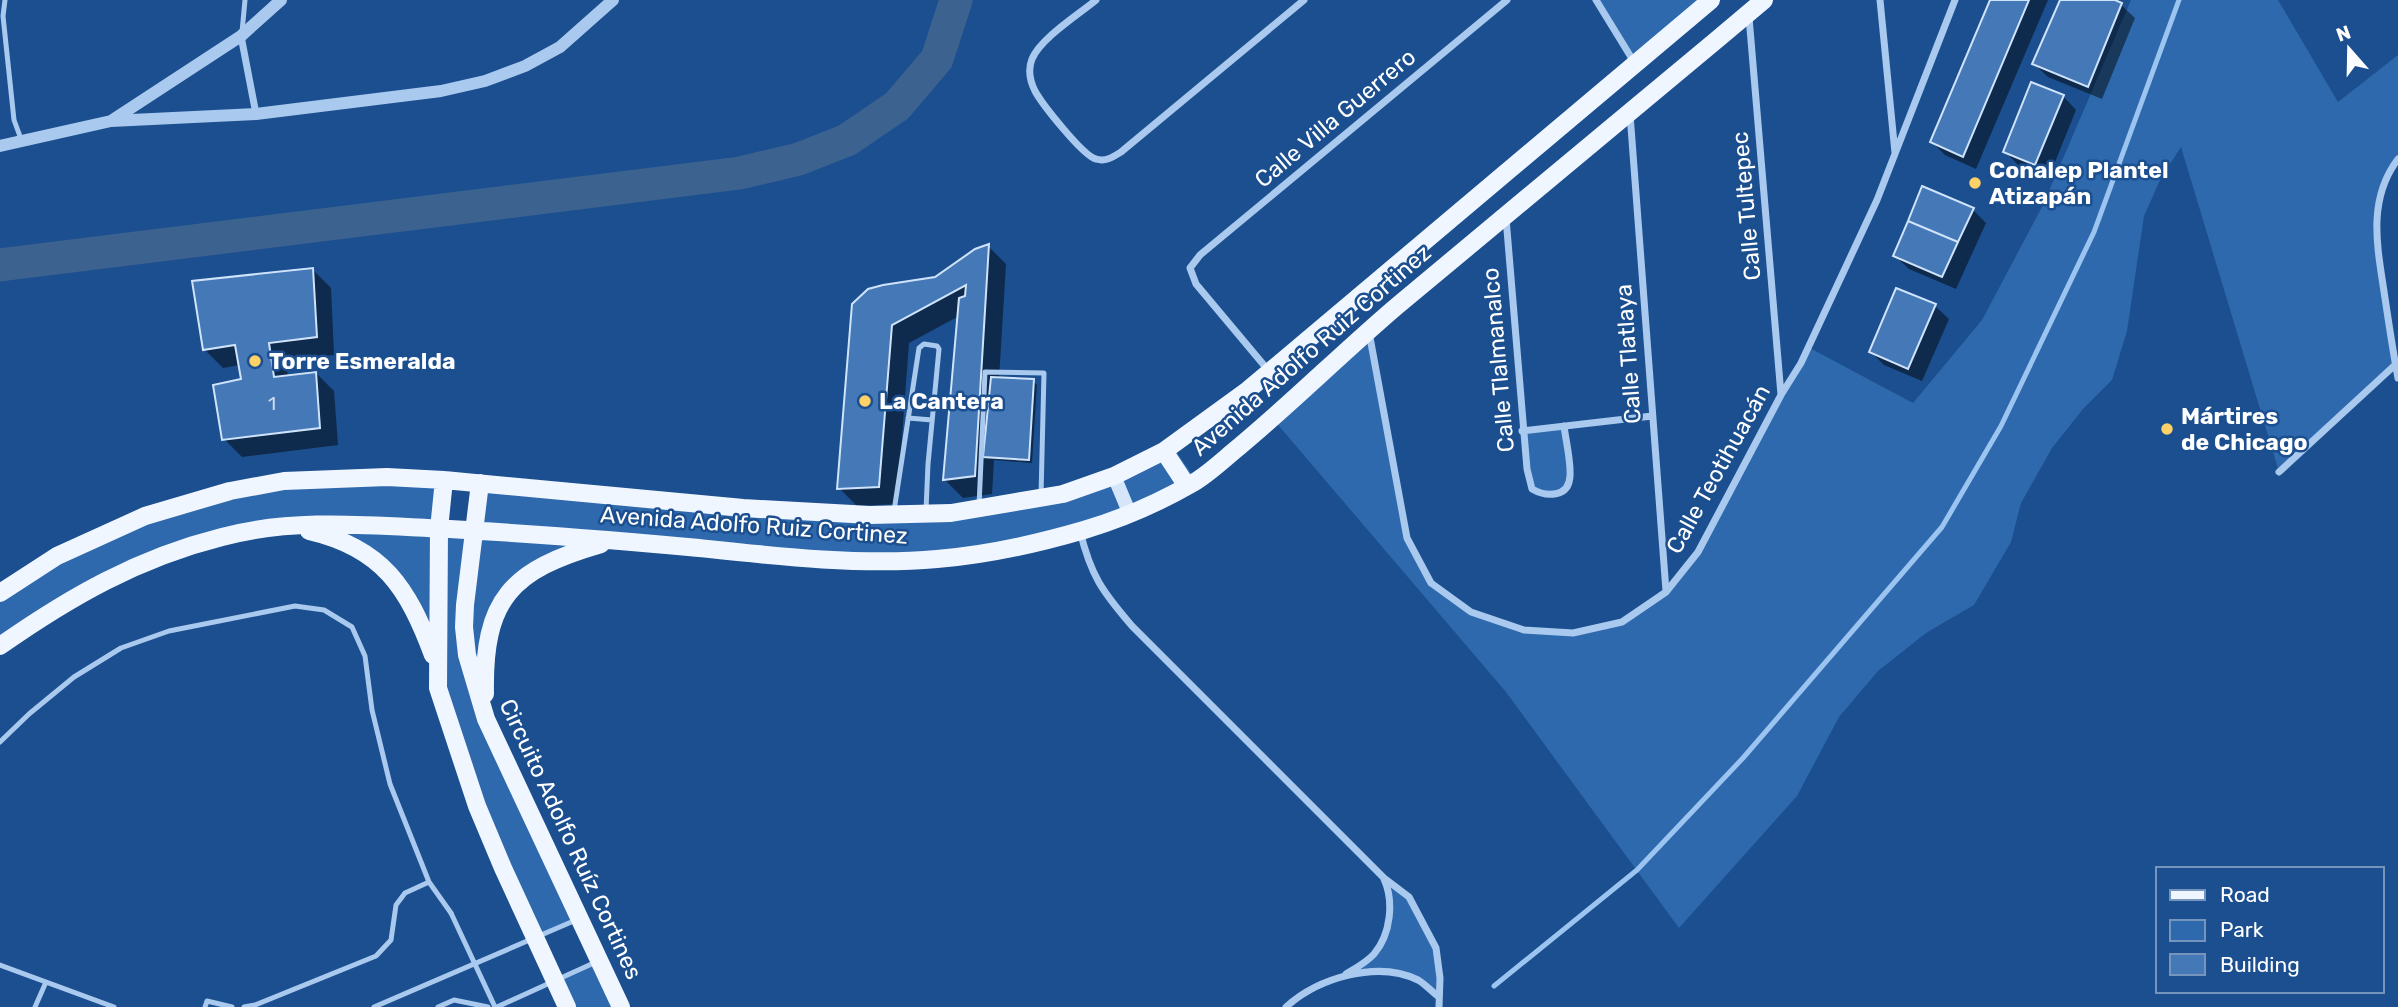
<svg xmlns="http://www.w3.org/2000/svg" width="2398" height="1007" font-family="Rubik,sans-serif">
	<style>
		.green { fill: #2e69ad }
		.shadow { fill: #0007 }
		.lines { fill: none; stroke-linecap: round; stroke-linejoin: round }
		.stream { stroke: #9cc4f0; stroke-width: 5 }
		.river { stroke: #3c6290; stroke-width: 33 }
		.building { fill: #4478b7; stroke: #cfe3fa; stroke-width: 2 }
		.service { stroke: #a9c9ee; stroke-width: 5 }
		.minor { stroke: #a9c9ee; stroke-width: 7 }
		.tertiary { stroke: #a9c9ee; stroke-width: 12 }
		.secondary { stroke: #d6e6fa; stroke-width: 14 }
		.primary { stroke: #f0f6ff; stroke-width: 18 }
		.service-bridge { stroke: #a9c9ee; stroke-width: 5 }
		.poi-dot { fill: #ffd166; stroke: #1b4f8f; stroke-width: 2.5 }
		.labels { text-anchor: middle; stroke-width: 5; stroke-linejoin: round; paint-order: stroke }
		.number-label { font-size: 19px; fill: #d0dded }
		.street-label { font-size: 23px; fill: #fff; stroke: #1b4f8f }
		.poi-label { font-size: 23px; font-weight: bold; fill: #fff; stroke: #1b4f8f; text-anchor: start }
	</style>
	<rect width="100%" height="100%" fill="#1b4f8f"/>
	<path class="green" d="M1596,0H1711L1635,63Z
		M2131,0H2278L2338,102L2398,55V159L2386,174L2377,239L2395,365L2279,472L2181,147L2161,178L2144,216L2127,331L2112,380L2083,409L2052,448L2021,503L2011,542L1974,605L1926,633L1878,671L1839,717L1797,796L1679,928L1506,692L1273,419L1368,330L1407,538L1431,583L1471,612L1524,630L1573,633L1622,622L1666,592L1698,552L1808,347L1913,403L1982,320L2043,205Z
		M1564,426L1570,477L1556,495L1532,489L1522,431Z
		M1172,446L1197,481L1129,512L933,560L608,542L549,562L493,618L486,719L579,919L535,938L503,868L437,664L376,560L289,526L153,558L0,646V593L57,556L230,491L444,480L439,529L474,531L480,483L870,515L1063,494Z
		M1384,878L1409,897L1436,948L1439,997C1407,971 1395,974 1355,974L1375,953L1389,921Z
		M599,961L621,1007H567L555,981Z"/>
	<path class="shadow" d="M1992,0H2048L1976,169L1945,155L1932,142Z
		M2062,0H2110L2121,5L2135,18L2102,99L2048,77L2034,64Z
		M2063,96L2076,110L2049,177L2018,165L2005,151Z
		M1973,210L1986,223L1956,289L1909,269L1895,256Z
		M988,246L1006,264L999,379L1033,381L1037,385L1032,463L994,460L992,494L963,498L945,480L959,316L909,343L897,504L857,506L839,488L854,305L936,278Z
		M313,270L331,288L334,355L286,360L288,377L316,373L334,391L338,445L242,457L224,439L243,380L240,365L223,368L205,350Z
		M1935,306L1949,319L1922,381L1884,365L1871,352Z"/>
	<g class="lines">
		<path class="stream" d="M1494,986L1637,870L1743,758L1942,527L2001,426L2094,232L2179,0"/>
		<path class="river" d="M0,265L740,173L799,159L847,140L897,106L937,59L956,0"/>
	</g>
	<path class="building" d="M1990,0H2029L1963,157L1930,142Z
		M2060,0H2115L2122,3L2088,87L2032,64Z
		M2031,82L2064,95L2035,165L2003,152Z
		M1922,186L1974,208L1958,242L1908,221Z
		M1908,221L1958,242L1942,277L1893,256Z
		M989,244L975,476L943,480L959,298L965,296L966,285L892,325L879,487L837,489L852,304L868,289L883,285L935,277L975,249Z
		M313,268L317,337L269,343L274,377L316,372L320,428L222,440L213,385L241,379L235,345L203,350L192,281Z
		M1896,288L1936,304L1908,369L1869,352Z
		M991,377L1034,379L1029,460L983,457Z"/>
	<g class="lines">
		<path class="service" d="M5,0L3,16L14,120L21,139
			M242,32L245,0
			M908,418L932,420
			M979,506L985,372L1044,373L1041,495
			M894,511L919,348L924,344L937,346L939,349L928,464L926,510
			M0,742L29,714L74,677L121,648L169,631L295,606L324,610L352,627L365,656L372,710L390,784L429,882L451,913
			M0,965L114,1007
			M35,1007L46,982
			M205,1007L207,1001L232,1007
			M244,1007L255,1005L376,956L391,940L396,905L405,893L429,882
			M374,1007L576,920
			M438,1007L454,1000L488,1007
			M497,1007L596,962"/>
		<path class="minor" d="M1096,0C1078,15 1041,38 1032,59C1028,69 1030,81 1035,91C1042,104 1083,156 1096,159C1106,162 1113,157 1121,152L1304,0
			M1596,0L1634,62
			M1880,0L1895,153
			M1749,17L1781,395
			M241,36L256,114
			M1630,114L1666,591
			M2398,159C2366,201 2378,250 2385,298C2389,325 2393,352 2398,378
			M1506,218L1527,469L1532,489C1546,497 1569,498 1570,476C1571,461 1566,442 1564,426
			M1369,332L1407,538L1431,583L1471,612L1524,630L1573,633L1622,622L1666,592L1698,552L1781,395L1801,363L1877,200L1955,0
			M1268,370L1196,284L1190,268L1200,255L1507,0
			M1522,431L1652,416
			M2279,472L2395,365
			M1080,531C1091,576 1102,591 1132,626L1384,878L1409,897L1436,948L1440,978L1439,1007
			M1346,974C1356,968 1367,962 1374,954C1391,934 1394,901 1384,879
			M1286,1007C1318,978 1377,960 1418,980C1425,984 1432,992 1439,997"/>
		<path class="tertiary" d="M111,121L241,36L281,0
			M0,146L111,121L256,114L441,91L485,81L525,66L560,47L613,0"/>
		<path class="secondary" d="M1114,476L1129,512"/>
		<path class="primary" d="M1164,451L1187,486
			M444,480L439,529L438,688L477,806L503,868L567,1007
			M480,483L465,605L464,627L467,655L486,719L621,1007
			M309,531C383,548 408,588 433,655
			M0,593L57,556L145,516L230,491L284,481L387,477L444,480L743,508L870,515L951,513L1063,494L1114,476L1164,451L1248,390L1711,0
			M0,646C70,597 138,558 222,537C296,517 375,526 450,529C533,534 616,540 699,548C774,556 862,566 937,559C987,555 1036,544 1084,530C1121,519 1160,502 1193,483C1210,473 1225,458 1240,446C1294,401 1343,352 1397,306C1518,204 1642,103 1764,0
			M485,694C483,599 511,570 601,544"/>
		<path class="service-bridge" d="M451,913L495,1007"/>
	</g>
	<g class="poi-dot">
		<circle cx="1975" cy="183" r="7"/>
		<circle cx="255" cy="361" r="7"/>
		<circle cx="865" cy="401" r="7"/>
		<circle cx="2167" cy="429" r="7"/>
	</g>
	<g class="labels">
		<g class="number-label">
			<text x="272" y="410">1</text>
		</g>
		<g class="street-label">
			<text transform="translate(1335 118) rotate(-40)" y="8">Calle Villa Guerrero</text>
			<text transform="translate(1746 206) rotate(-95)" y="8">Calle Tultepec</text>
			<text transform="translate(1311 350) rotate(-41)" y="8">Avenida Adolfo Ruiz Cortinez</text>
			<text transform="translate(1628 354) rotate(-94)" y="8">Calle Tlatlaya</text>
			<text transform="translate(1498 360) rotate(-95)" y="8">Calle Tlalmanalco</text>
			<text transform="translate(1718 469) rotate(-61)" y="8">Calle Teotihuacán</text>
			<text transform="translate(754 525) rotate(4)" y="8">Avenida Adolfo Ruiz Cortinez</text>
			<text transform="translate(571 839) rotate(65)" y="8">Circuito Adolfo Ruíz Cortines</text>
		</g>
		<g class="poi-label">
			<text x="1989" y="178">Conalep Plantel<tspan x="1989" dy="26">Atizapán</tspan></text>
			<text x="269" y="369">Torre Esmeralda</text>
			<text x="879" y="409">La Cantera</text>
			<text x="2181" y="424">Mártires<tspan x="2181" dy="26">de Chicago</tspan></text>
		</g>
	</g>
	<rect x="2156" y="867" width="228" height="126" fill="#1b4f8f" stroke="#7695bc" stroke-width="2"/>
	<rect x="2170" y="890" width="35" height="10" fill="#f0f6ff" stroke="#7695bc" stroke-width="2"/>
	<text x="2220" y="902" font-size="21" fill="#ffffff">Road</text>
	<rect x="2170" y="920" width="35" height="21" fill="#2e69ad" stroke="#7695bc" stroke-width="2"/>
	<text x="2220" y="937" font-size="21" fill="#ffffff">Park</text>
	<rect x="2170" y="954" width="35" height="21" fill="#4478b7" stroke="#7695bc" stroke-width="2"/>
	<text x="2220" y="972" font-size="21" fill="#ffffff">Building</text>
	<g transform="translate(2349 49) rotate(340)" stroke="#1b4f8f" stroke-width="5" paint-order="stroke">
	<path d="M0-5L12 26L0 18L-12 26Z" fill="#ffffff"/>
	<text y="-10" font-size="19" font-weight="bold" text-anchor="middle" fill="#ffffff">N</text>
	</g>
</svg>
